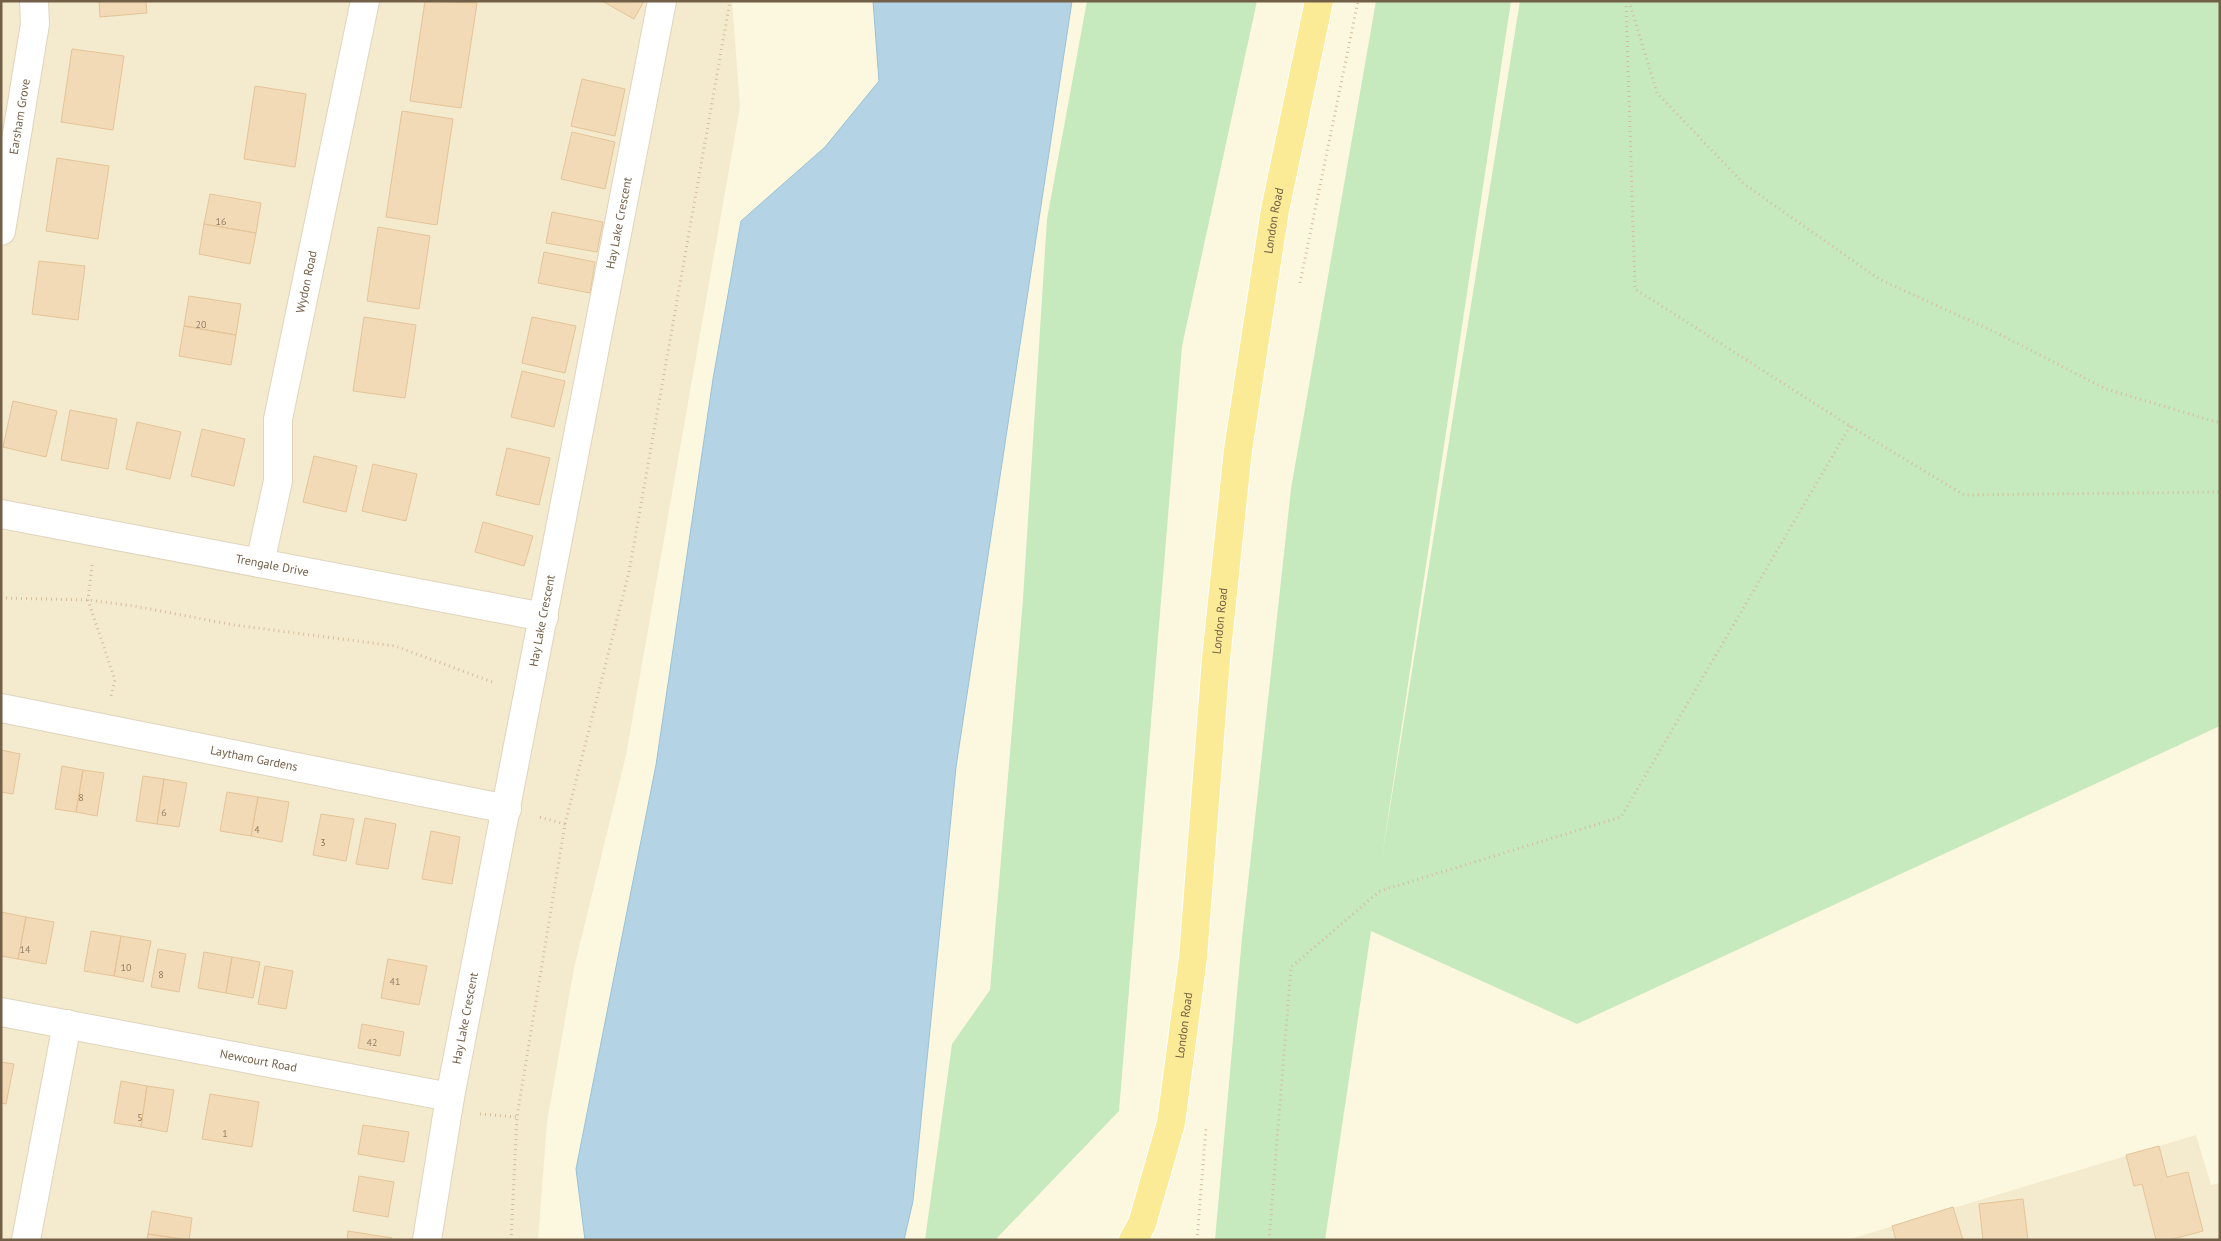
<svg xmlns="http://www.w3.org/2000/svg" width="2221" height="1241" font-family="'PT Sans',sans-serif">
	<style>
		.residential { fill: #f4eace }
		.green { fill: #c7e9be }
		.water { fill: #b4d4e5; stroke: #9ac1d7 }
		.building { fill: #f2dab7; stroke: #e4c497 }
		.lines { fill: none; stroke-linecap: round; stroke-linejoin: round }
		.street-casing { stroke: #e0d4bb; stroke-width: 30 }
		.primary-casing { stroke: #fff; stroke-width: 30 }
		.path { stroke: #d6bd9a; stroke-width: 3; stroke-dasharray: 1 4; stroke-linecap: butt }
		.street { stroke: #fff; stroke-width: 28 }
		.primary { stroke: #fceb96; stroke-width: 28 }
		.labels { text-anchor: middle; stroke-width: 4.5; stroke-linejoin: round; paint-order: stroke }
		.number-label { font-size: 10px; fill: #927e63 }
		.street-label { font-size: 12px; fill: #725f47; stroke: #fffae5 }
	</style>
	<rect width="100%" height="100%" fill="#fcf7df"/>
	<path class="residential" d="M1,1H732L740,107L626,755L574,968L547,1122L538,1240H1Z
		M2196,1135L2211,1185L2220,1183V1240H1847Z"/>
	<path class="green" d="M1087,1H1257L1182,346L1119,1111L995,1240H925L952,1044L990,990L1023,599L1047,219Z
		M1376,1H1511L1382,857L1520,1H2220V726L1577,1024L1371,931L1325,1240H1215L1242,938L1291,489Z"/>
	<path class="water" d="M873,1H1072L956,767L913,1201L904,1240H585L576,1169L656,765L713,379L741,221L825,147L879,81Z"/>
	<path class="building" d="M99,1H146L147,13L100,17Z
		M425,1L477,3L461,108L410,101Z
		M602,1H644L634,19Z
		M72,49L124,56L113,130L61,122Z
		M582,79L625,89L615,136L571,126Z
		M255,86L306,94L295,167L244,159Z
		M402,111L453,119L437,225L386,217Z
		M572,132L615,142L605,189L561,179Z
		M57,158L109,166L98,239L46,231Z
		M210,194L261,203L256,233L204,224Z
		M552,212L603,222L597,252L546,243Z
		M204,224L256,233L250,264L199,254Z
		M378,227L430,236L419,309L367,301Z
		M544,252L595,262L590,293L538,283Z
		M39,261L85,266L78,320L32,314Z
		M189,296L241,304L236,335L184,326Z
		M364,317L416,325L405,398L353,391Z
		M532,317L576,326L565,373L522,363Z
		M184,326L236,335L231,365L179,356Z
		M522,371L565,381L554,427L511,417Z
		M13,401L57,411L46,457L3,447Z
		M70,410L117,419L108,469L61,460Z
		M137,422L181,432L170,479L126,469Z
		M202,429L245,439L234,486L191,476Z
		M507,448L550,458L539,505L496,495Z
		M314,456L357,466L346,512L303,502Z
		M373,464L417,474L406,521L362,511Z
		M483,522L533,536L524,566L475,552Z
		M1,750L20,754L13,794L1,792Z
		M62,766L83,770L76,812L55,809Z
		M83,770L104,773L97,816L76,812Z
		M143,776L164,779L157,824L136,821Z
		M164,779L187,783L179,827L157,824Z
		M227,792L258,797L251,836L220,831Z
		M258,797L289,802L282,842L251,836Z
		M321,814L354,819L346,861L313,855Z
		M365,818L396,824L388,869L356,864Z
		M431,831L460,837L452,884L422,879Z
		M1,912L26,917L18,959L1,956Z
		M26,917L54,922L46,964L18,959Z
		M91,931L121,936L114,976L84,971Z
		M121,936L151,941L143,982L114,976Z
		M158,949L186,954L179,992L151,987Z
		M204,952L232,957L226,993L198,988Z
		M232,957L260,962L253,998L226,993Z
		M388,959L427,966L419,1005L381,998Z
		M265,966L293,971L286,1009L258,1004Z
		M362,1024L404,1032L400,1056L358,1048Z
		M1,1062L14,1064L6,1104L1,1103Z
		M121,1081L147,1086L141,1127L114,1123Z
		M147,1086L174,1090L167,1132L141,1127Z
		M210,1094L259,1102L252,1147L202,1139Z
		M363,1125L409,1132L404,1162L358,1154Z
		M2159,1146L2167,1177L2188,1172L2203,1231L2169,1240H2156L2142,1184L2134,1186L2126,1155Z
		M359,1176L394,1182L388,1217L353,1211Z
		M2023,1199L2028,1240H1983L1979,1204Z
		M1953,1207L1963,1240H1896L1892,1226Z
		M152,1211L192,1218L189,1240L148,1234Z
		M348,1231L392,1238V1240H347Z
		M148,1234L188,1240H147Z"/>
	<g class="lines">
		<g class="street-casing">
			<g id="street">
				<path id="s1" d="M1,231L35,24L34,1"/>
				<path id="s2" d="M1,514L544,617"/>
				<path id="s3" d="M260,563L278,481V419L365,1"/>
				<path id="s4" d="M1,708L507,809"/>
				<path id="s5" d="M1,1012L450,1097"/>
				<path d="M26,1240L67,1024"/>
				<path id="s6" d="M427,1240L450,1097L662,1"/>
			</g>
		</g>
		<g class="primary-casing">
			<g id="primary">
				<path id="s7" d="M1133,1240L1142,1224L1171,1123L1193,958L1216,659L1238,450L1275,210L1319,1"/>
			</g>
		</g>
		<path class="path" d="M1626,1L1635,289L1850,426L1964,495L2220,492
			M1629,1L1657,93L1744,184L1879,279L1999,334L2106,389L2220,423
			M1300,283L1358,1
			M92,565L88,600L115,680L111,696
			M1,598L88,600L134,606L234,625L395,646L495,683
			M565,824L629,572L730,1
			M480,1114L517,1117
			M511,1240L517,1117L565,824L539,817
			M1197,1240L1206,1128
			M1269,1240L1291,967L1380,891L1621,817L1850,426"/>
		<use href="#street" class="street"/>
		<use href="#primary" class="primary"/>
	</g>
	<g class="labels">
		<g class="number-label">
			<text x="221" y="225">16</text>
			<text x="201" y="328">20</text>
			<text x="81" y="801">8</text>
			<text x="164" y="816">6</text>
			<text x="257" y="833">4</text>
			<text x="323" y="846">3</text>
			<text x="25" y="953">14</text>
			<text x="126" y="971">10</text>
			<text x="161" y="978">8</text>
			<text x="395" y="985">41</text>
			<text x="372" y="1046">42</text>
			<text x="140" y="1121">5</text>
			<text x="225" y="1137">1</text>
		</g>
		<g class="street-label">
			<text dy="4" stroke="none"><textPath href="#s1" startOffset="116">Earsham Grove</textPath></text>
			<text dy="4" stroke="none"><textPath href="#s7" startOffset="1032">London Road</textPath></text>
			<text dy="4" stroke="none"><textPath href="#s6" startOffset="1035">Hay Lake Crescent</textPath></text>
			<text dy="4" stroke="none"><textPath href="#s3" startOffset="286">Wydon Road</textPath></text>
			<text dy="4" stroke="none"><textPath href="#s2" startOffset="276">Trengale Drive</textPath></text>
			<text dy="4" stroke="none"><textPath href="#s6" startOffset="630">Hay Lake Crescent</textPath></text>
			<text dy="4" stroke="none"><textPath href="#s7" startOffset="628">London Road</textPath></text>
			<text dy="4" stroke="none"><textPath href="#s4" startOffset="258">Laytham Gardens</textPath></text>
			<text dy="4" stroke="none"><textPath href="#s6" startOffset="225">Hay Lake Crescent</textPath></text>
			<text dy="4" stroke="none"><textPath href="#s7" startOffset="222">London Road</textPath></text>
			<text dy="4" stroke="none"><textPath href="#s5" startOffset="262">Newcourt Road</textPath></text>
		</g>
	</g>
	<rect width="2221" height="1241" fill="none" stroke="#725f47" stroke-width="5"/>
</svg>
